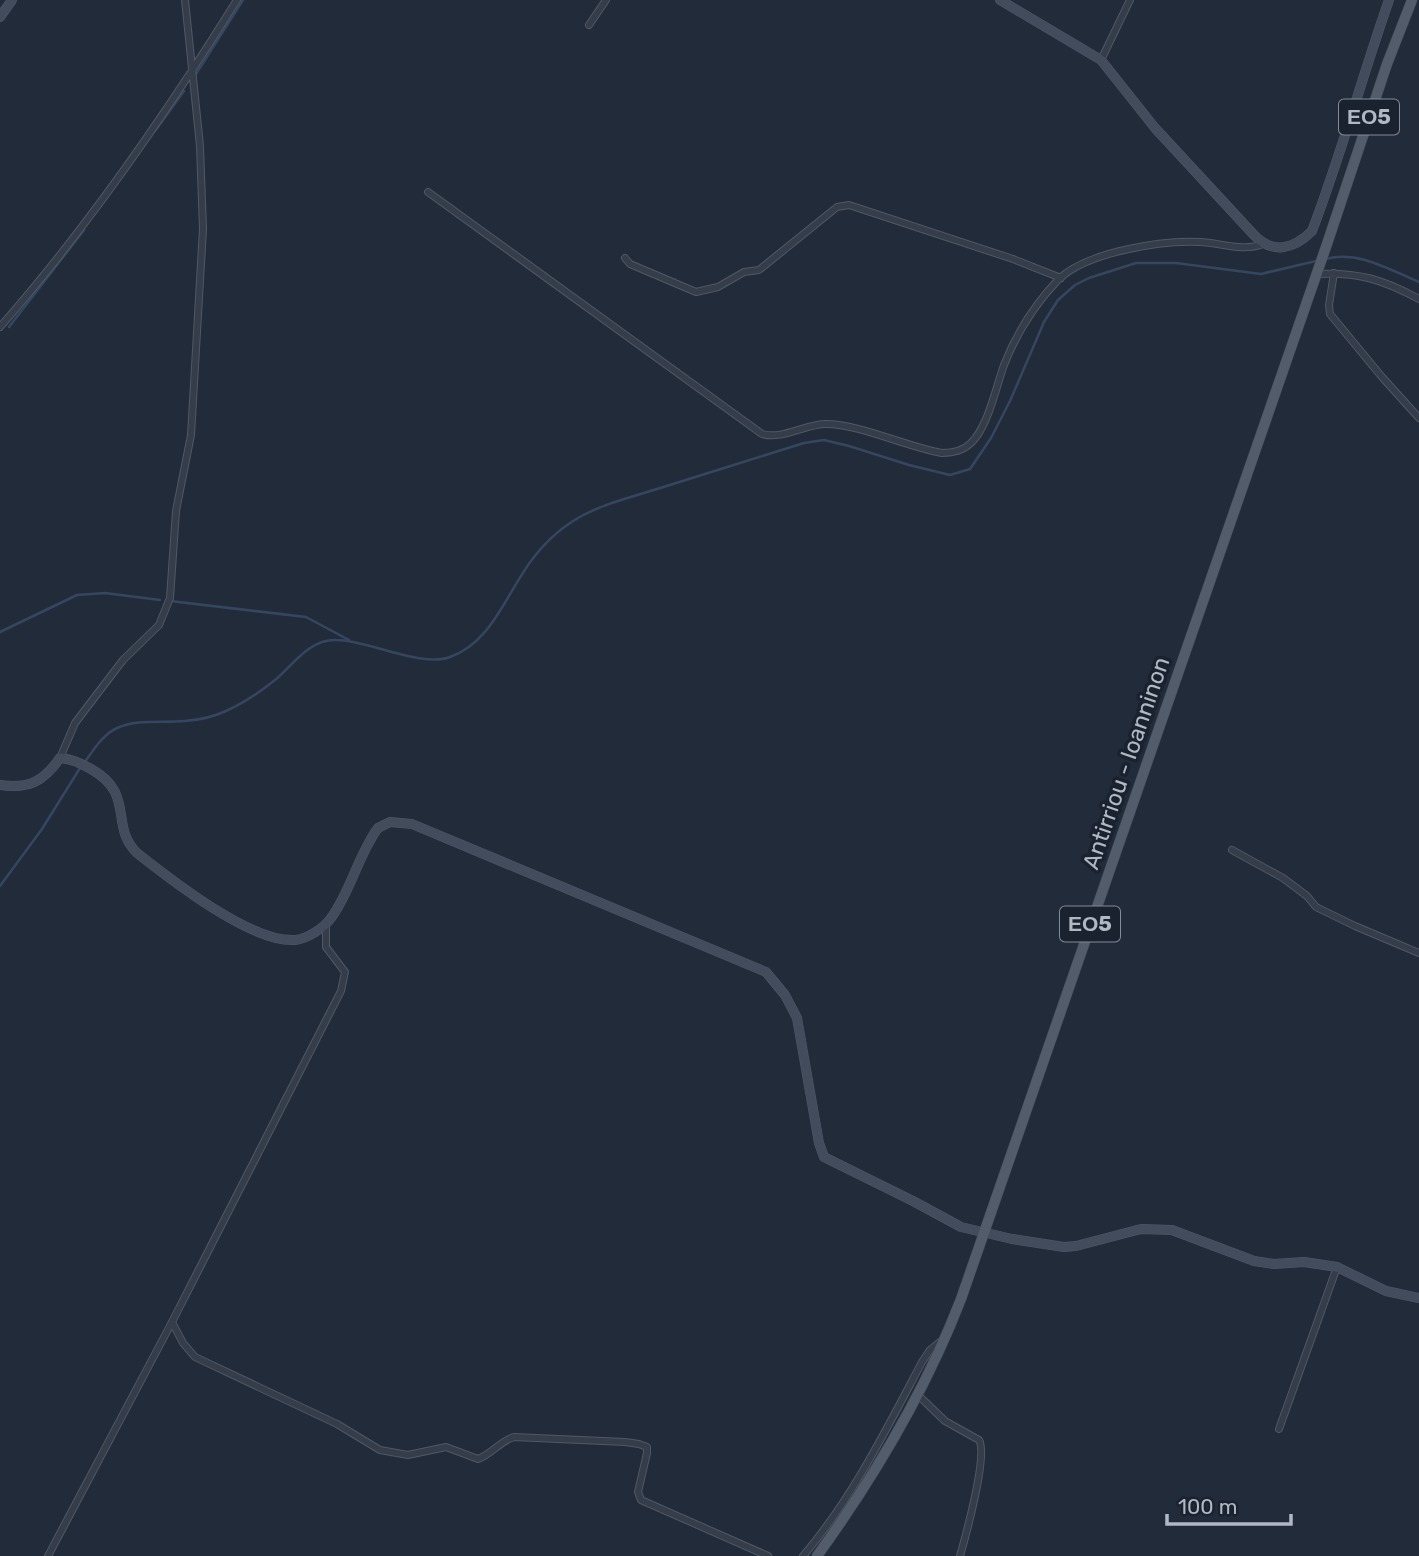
<svg xmlns="http://www.w3.org/2000/svg" width="1419" height="1556" font-family="Rubik,sans-serif">
	<style>
		.lines { fill: none; stroke-linecap: round; stroke-linejoin: round }
		.stream { stroke: #354661; stroke-width: 2.5 }
		.street-casing { stroke: #505865; stroke-width: 8 }
		.secondary-casing { stroke: #505865; stroke-width: 10 }
		.primary-casing { stroke: #3e4653; stroke-width: 11 }
		.street { stroke: #353d4a; stroke-width: 6 }
		.secondary { stroke: #434c5d; stroke-width: 9 }
		.primary { stroke: #535c6a; stroke-width: 10 }
		.labels { text-anchor: middle; stroke-width: 7; stroke-linejoin: round; paint-order: stroke }
		.shield { fill: #1b222f; stroke: #838b99; stroke-width: 2 }
		.shield-label { font-size: 21px; font-weight: bold; fill: #b0b8c6 }
		.street-label { font-size: 23px; fill: #b0b8c6; stroke: #1b222f }
	</style>
	<rect width="100%" height="100%" fill="#222b3a"/>
	<g class="lines">
		<path class="stream" d="M196,74L243,0
			M155,131L184,91
			M1326,259C1358,250 1390,270 1419,282
			M9,327L84,230
			M170,601L306,617L349,640
			M0,632L77,595L105,593L160,600
			M84,763C93,751 102,735 117,728C137,719 163,723 185,721C199,720 213,717 226,711C244,703 260,692 275,680C293,665 309,639 336,640C368,640 422,668 450,657C493,642 507,591 534,557C544,544 559,530 573,521C598,505 629,498 657,489C706,474 755,458 804,443L824,440L849,446L909,465L950,475L970,469L991,438L1010,401L1044,322L1058,300L1075,285L1089,278L1136,263H1176L1261,274L1316,261
			M0,886L42,829L80,768"/>
		<g class="street-casing">
			<path id="street" d="M589,25L606,0
				M1101,60L1130,0
				M428,192L762,434C783,440 805,424 826,424C859,424 907,447 942,453C953,453 963,451 971,443C988,427 996,387 1004,365C1017,332 1034,305 1058,280C1086,252 1162,240 1200,242C1221,243 1243,252 1263,244
				M625,258L630,264L696,292L718,287L744,272L759,270L837,207L849,205L1013,259L1061,278
				M1334,273L1329,305L1330,314L1382,377L1419,418
				M1316,274C1358,272 1382,279 1419,299
				M0,327C89,226 166,114 237,0
				M60,758L75,723L123,660L159,625L170,598L176,511L191,435L203,229L200,146L185,0
				M1232,850L1283,878L1307,896L1316,907L1355,926L1419,953
				M172,1322L183,1343L195,1357L337,1424L380,1450L408,1455L446,1447L478,1459C492,1454 500,1441 514,1437L625,1442L639,1444L647,1447V1453L638,1492L641,1500L768,1556
				M919,1396L945,1421L979,1440C988,1455 966,1535 960,1556
				M1279,1429L1337,1267
				M48,1556L172,1322L341,991L345,972L326,947V925
				M803,1556C852,1499 887,1428 922,1362L930,1350L941,1341"/>
		</g>
		<g class="secondary-casing">
			<path id="secondary" d="M1000,0L1101,60L1155,128L1254,235C1272,254 1293,250 1312,231C1341,155 1362,77 1389,0
				M0,17L12,0
				M0,785C29,789 43,782 60,758C72,759 80,763 91,769C136,794 109,826 137,853C170,879 251,943 295,940C307,939 324,928 331,918C351,891 358,855 378,828L390,822L412,824L766,972L785,995L797,1018L819,1143L824,1157L913,1201L961,1227L1012,1239L1064,1247L1076,1246L1141,1229L1172,1230L1254,1261L1274,1264L1304,1262L1337,1267L1386,1291L1419,1298"/>
		</g>
		<g class="primary-casing">
			<path id="primary" d="M817,1556C875,1476 925,1392 961,1299L1327,244L1387,64L1412,0"/>
		</g>
		<use href="#street" class="street"/>
		<use href="#secondary" class="secondary"/>
		<use href="#primary" class="primary"/>
	</g>
	<g class="labels">
		<g class="shield">
			<rect x="1339" y="99.5" width="60" height="35" rx="5"/>
			<rect x="1060" y="906.5" width="60" height="35" rx="5"/>
		</g>
		<g class="shield-label">
			<text x="1369" y="124">ΕΟ5</text>
			<text x="1090" y="931">ΕΟ5</text>
		</g>
		<g class="street-label">
			<text transform="translate(1126 763) rotate(-71)" y="8">Antirriou - Ioanninon</text>
		</g>
	</g>
	<path d="M1167 1514v10h124v-10" fill="none" stroke="#b0b8c6" stroke-width="3.5"/>
	<text x="1178" y="1514" font-size="21" fill="#b0b8c6" stroke="#1b222f" stroke-width="5" paint-order="stroke">100 m</text>
</svg>
